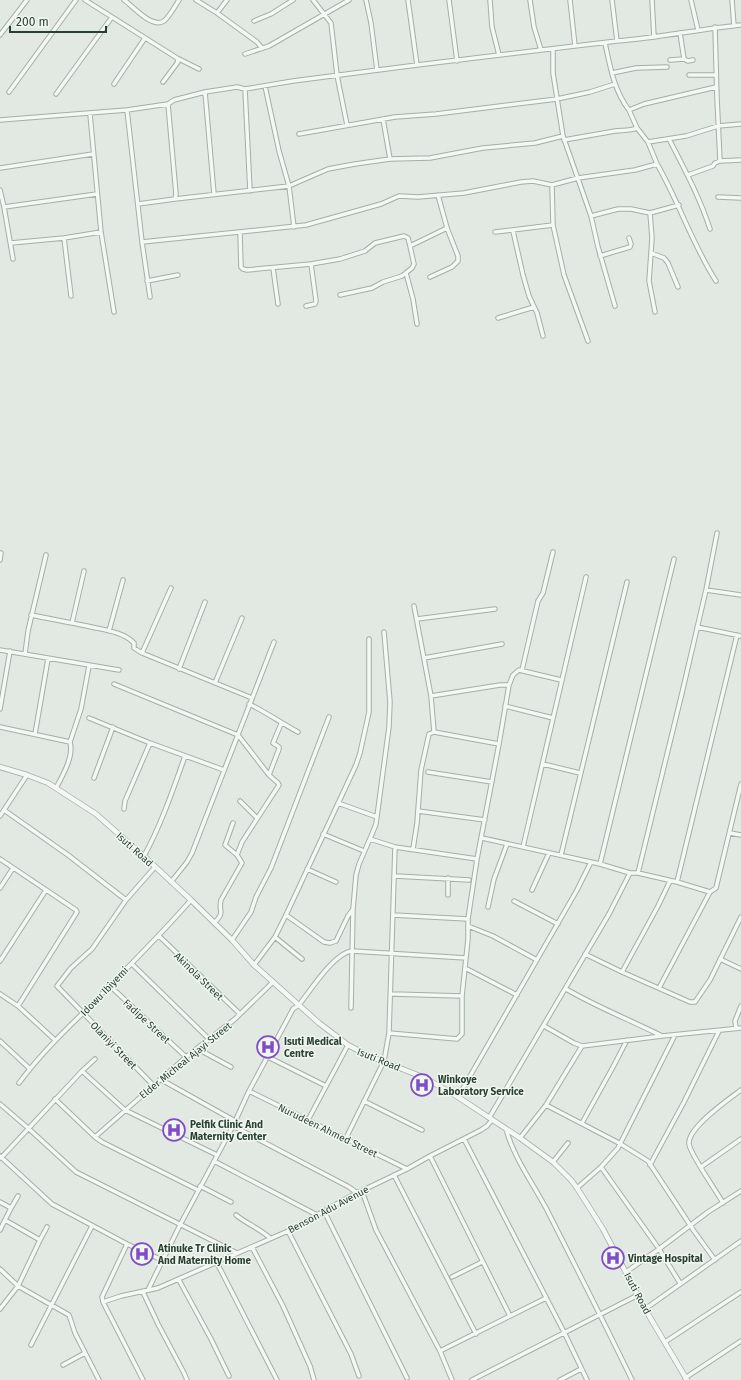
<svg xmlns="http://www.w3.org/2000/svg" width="741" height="1380" font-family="'Fira Sans',sans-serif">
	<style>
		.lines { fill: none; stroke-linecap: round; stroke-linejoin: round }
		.minor-casing { stroke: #a3b0a5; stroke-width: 5.5 }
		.tertiary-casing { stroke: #a3b0a5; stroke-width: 6 }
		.minor { stroke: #f4f7f4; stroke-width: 3.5 }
		.tertiary { stroke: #f4f7f4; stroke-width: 4.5 }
		.labels { text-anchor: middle; stroke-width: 3; stroke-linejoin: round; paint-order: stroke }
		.street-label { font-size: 10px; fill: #2a402f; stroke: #f0f6f1 }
		.poi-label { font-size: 10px; font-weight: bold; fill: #2a402f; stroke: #f0f6f1; text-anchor: start }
	</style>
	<rect width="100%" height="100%" fill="#e1e9e2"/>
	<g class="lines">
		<g class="minor-casing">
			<path id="minor" d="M85,0L177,58L199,69
				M124,0C133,6 152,29 164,21C170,16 175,6 179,0
				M196,0L217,13L257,42L262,48
				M313,0L331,23L337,75L347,125
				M366,0L371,23L377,70
				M408,0L417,65
				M449,0L457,61
				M490,0L492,27L499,55
				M530,0L534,27L541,50
				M570,0L575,46
				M612,0L617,41
				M652,0L654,37
				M691,0L698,30
				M732,0L734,26
				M217,13L227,0
				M254,21L271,14L293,0
				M715,27L717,98L720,161
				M680,33L684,59L688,61L693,60
				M0,35L27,0
				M605,43C610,66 614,91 629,110
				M553,49V73L563,136L591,216L598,247L615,306
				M245,54L269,46L349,0
				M670,60L684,59
				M612,73L636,68L667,67
				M689,75H716
				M163,82L178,62L177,58
				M114,84L145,38
				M265,86L279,151L289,186L294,227
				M245,89L250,191
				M9,92L76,0
				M205,92L214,194
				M56,94L112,17
				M127,110L142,242L150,297
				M90,114L101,232L114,312
				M383,119L390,159L430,158L483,148L535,143L563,136
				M0,120L127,110L168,104L174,100L205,92L237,87L245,89L293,81L417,65L617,41C659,38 699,29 741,25
				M637,128L629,110L644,104L716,87
				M299,134L395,117L436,114L557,99L590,92L615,84
				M669,139C684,168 700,198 710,229
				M564,140C581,137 598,134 615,131C623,130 630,131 637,128L648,142L657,164
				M648,142L686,136L718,126L741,124
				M0,168L93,154
				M688,175L713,166L715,163L720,161L741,160
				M552,185L553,225L564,275L588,341
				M0,190L4,207L13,259
				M718,197L741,198
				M175,199L289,186L328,169L355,164L390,159
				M138,204L175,199L176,194L168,104
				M4,207L97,194
				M650,213L652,238L649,281L655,312
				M591,216L618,209H631L650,213L679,205
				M513,231L523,275L529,296L537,313L543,336
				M495,232L553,225
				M240,233L241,267L243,269L247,270L311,264L340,259L365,251L375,243L404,236L408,238L410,246L447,228
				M64,238L71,296
				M142,242L306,225L381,204L399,196L418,197L464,193L521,182L533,181L552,185L578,178L635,170L657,164C679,202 692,244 716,281
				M11,243L64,238L101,232
				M651,253L664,258L668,263L678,287
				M600,256L630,247L631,244L629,238
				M273,268L278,304
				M406,273L413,299L417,324
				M430,277L452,267L458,261V256L447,228L438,195
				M147,281L178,275
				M340,295L372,288L383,282L402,276L412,268L414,264L410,246
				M306,306L315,304L316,301L311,264
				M498,318L534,307
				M0,560L1,553
				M706,590L717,533
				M414,606L431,696L434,732
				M31,615C50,619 68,622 87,626C103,630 122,631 134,643V648L142,653L252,698
				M417,619L495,609
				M72,623L84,571
				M697,627L741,636
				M109,631L123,580
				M0,650L119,670
				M142,653L171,588
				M25,654L28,631L46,555
				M424,658L502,644
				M179,669L205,602
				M522,670L538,601L543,593L553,552
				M215,683L242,618
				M114,684L238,735L269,775L278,783L279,785L242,842L237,855
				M509,685L513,675L519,670L561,680
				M249,704C266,712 281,723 298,732
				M505,706L553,718
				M0,709L10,651
				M89,718L150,743L224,770
				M0,727L70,742
				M35,734L48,659
				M543,764L580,773
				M428,772L492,782
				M269,775L279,749V747L273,743L281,724
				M94,778L113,727
				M56,788C63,775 74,756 70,742L81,709L89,666
				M240,801L257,818
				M338,803L377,817
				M124,809L125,801L150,743
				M4,810L68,855L126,900
				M418,811L485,820
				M0,816L27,775
				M730,833L741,835
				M323,834L364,851
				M482,838L600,864L630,873H638L677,882L710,892
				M370,839L395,847L477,859
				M523,847L586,577
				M413,849L417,823L421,770L429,734L434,732L499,744
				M561,855L627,582
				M144,856C161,825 173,790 185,756
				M0,859L76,910L77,912L18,1006
				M600,864L674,559
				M307,869L336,882
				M638,873L682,693L706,590L741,595
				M395,876L469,880
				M171,882L187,862L192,853L274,642
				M677,882L737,635
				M0,888L13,868
				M532,890L549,853
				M448,895V878
				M514,901L558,924
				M488,907L494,879L507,844
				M286,915L324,942L330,943L336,941L348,916L353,909
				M393,915L468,919
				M214,923C226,911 218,913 221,900L242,863L237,855L225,845L233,823
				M468,926L493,936L537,960
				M159,936L240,1014
				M275,937L302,959
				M232,940L251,912L256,897L271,868L329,717
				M585,954L622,972L690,1002H695L710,980L741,917
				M720,959L741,969
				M0,961L46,890
				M133,965L209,1039
				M254,965L275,937L286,915L356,765L360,753L369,712V639
				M465,968L517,995
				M622,972L658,906L670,881
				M109,985L186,1057
				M659,988L710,892L716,888L741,784
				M566,989C597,1007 630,1020 662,1036
				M0,994L18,1006L55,1040
				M392,994L462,996
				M351,1008L353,909L356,875L359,864L372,834L376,824L389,727L390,702L384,632
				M544,1026L574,1043L582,1046L662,1036L741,1028
				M736,1028L735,1021L741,1006
				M389,1033L457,1039L462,1034V996L468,939V919L477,859L499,744L509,685H500L431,696
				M0,1041L29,1068
				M198,1049L231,1067
				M268,1057L326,1086
				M82,1071L125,1110L217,1155
				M160,1079L235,1121
				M19,1083C38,1057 60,1035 83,1013C119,976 157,939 191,900
				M153,1085L57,986L71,968L92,949L126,900L155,867
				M249,1091L407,1169
				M458,1097L577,890L591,862
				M55,1099L95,1137L102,1142L198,1190
				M364,1101L422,1130
				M0,1104L28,1128L76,1172L237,1253
				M546,1105L619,1143L648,1161L694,1231L715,1260
				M489,1118L609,914L630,873
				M308,1120L348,1045
				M582,1123L613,1067L627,1040
				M233,1126L349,1187L357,1193
				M506,1129C514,1158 532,1182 546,1208C575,1265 604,1322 632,1380
				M95,1137L186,1057L235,1019L273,982
				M346,1138L384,1061L389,1033L395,847
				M520,1138L546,1105L582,1046
				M464,1139L565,1334L587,1380
				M0,1156L52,1204L127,1244L162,1260
				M430,1156L510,1316
				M1,1158L82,1071L95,1059
				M214,1161L317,1215
				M553,1162L568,1143
				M650,1165L684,1102L719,1031
				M601,1167L657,1246
				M701,1167L741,1139
				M394,1175L476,1334
				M200,1186L231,1202
				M577,1188L601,1167L618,1148L675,1035
				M362,1191L376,1230L440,1351L452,1380
				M0,1202L11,1208L0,1230
				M723,1203C717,1192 690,1154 689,1144C687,1128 729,1099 741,1090
				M11,1208L18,1196
				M324,1211L407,1378
				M236,1215C247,1224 259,1228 270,1238
				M288,1231L351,1354L359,1376
				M40,1240L47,1227
				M127,1244L102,1297L103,1302L143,1380
				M252,1247L283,1306L310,1366L314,1380
				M659,1249L680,1283
				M217,1263L277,1380
				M0,1269L18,1286L69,1315L75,1333L99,1380
				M626,1272L659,1249L708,1212L741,1191
				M452,1277L482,1262
				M179,1280L211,1339L229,1376
				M148,1290L180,1225L233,1126L249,1091L293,1009L299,1005C310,991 334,953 352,951L466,958
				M143,1292L158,1324L184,1373L187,1380
				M103,1302L121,1296L158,1288L288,1231L353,1195L407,1169L430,1156L481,1130L487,1126L492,1120
				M0,1309L18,1286L40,1240L5,1220
				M645,1309L741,1241
				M665,1342L741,1292
				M31,1345L92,1226
				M440,1351L546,1298
				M63,1365L85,1353
				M685,1378L741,1341
				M472,1380L638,1295
				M560,1380L581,1369"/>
		</g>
		<g class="tertiary-casing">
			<path id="tertiary" d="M0,767L27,775L48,783L96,814L148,860L191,900L232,940L254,965L319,1023L348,1045L367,1055L425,1078L458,1097L520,1138L553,1162L571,1180L577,1188L603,1229L645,1309L687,1380"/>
		</g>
		<use href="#minor" class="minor"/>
		<use href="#tertiary" class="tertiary"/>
	</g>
	<defs>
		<g id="hospital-ring" transform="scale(1.15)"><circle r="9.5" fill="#f0f6f1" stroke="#804dc7" stroke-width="1.5"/><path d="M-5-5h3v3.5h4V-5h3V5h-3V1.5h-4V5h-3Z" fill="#804dc7"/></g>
	</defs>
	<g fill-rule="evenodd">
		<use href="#hospital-ring" x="268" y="1047"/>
		<use href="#hospital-ring" x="422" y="1085"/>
		<use href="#hospital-ring" x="174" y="1130"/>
		<use href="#hospital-ring" x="142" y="1254"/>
		<use href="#hospital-ring" x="613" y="1258"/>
	</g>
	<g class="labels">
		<g class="street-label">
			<text transform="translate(135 849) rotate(42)" y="4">Isuti Road</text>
			<text transform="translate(199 976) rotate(44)" y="4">Akinola Street</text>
			<text transform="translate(104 991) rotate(-46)" y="4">Idowu Ibiyemi</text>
			<text transform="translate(147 1021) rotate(43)" y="4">Fadipe Street</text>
			<text transform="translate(114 1045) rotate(46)" y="4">Olaniyi Street</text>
			<text transform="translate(379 1059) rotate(22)" y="4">Isuti Road</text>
			<text transform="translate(185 1060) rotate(-39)" y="4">Elder Micheal Ajayi Street</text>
			<text transform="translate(328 1130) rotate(26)" y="4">Nurudeen Ahmed Street</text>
			<text transform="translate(328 1209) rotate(-28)" y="4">Benson Adu Avenue</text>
			<text transform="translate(638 1293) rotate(62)" y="4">Isuti Road</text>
		</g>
		<g class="poi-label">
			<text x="284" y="1045">Isuti Medical<tspan x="284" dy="12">Centre</tspan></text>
			<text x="438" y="1083">Winkoye<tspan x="438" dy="12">Laboratory Service</tspan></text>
			<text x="190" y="1128">Pelfik Clinic And<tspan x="190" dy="12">Maternity Center</tspan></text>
			<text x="158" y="1252">Atinuke Tr Clinic<tspan x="158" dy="12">And Maternity Home</tspan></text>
			<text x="628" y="1262">Vintage Hospital</text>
		</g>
	</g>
	<path d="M10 26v6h96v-6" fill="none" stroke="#2a402f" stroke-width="2"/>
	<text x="16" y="26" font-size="12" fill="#2a402f" stroke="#f0f6f1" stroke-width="3" paint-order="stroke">200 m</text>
</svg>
